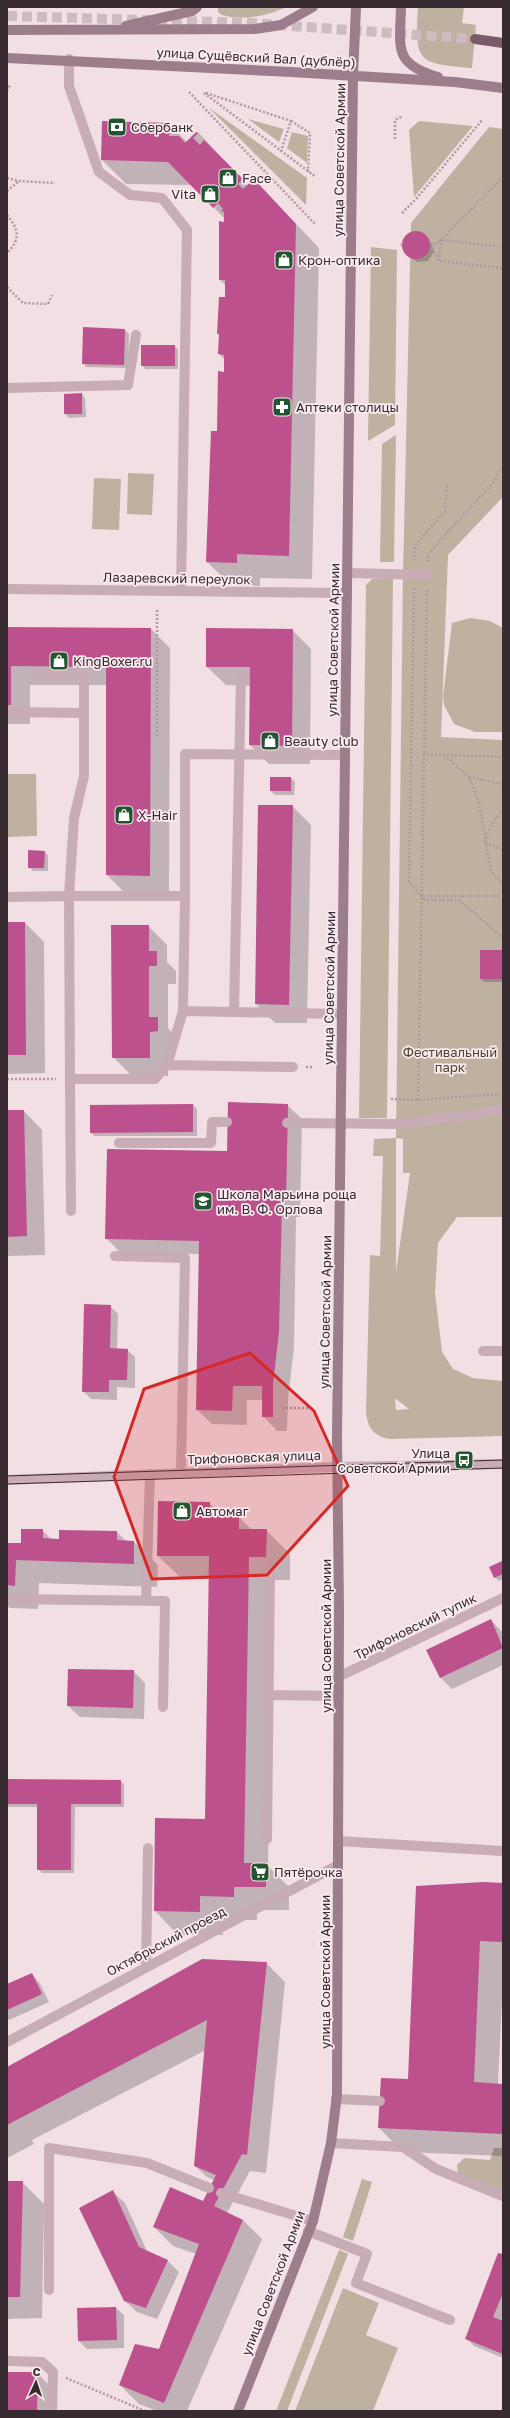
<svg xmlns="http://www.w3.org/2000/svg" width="510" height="2418" font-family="'Golos Text',sans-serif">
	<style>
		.green { fill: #bfb1a0; fill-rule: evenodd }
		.shadow { fill: #0003 }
		.building { fill: #bd518d }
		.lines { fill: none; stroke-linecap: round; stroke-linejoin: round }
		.primary-tunnel { stroke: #ccbbc0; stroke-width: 10; stroke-dasharray: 10 5; stroke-linecap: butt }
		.path { stroke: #b496a1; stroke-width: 2.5; stroke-dasharray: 2 2; stroke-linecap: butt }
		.service { stroke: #c8acb6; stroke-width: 10 }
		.minor { stroke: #c8acb6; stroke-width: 10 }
		.tertiary { stroke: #c8acb6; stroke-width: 10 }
		.secondary { stroke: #9c7d8b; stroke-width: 10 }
		.primary { stroke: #785c69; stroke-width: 10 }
		.tram { stroke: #372a30; stroke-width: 1 }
		.marked { fill: #d62828; fill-opacity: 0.2; stroke: #d62828; stroke-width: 3; stroke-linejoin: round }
		.labels { text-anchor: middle; stroke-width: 3.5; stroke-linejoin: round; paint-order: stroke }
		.street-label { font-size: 13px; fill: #372a30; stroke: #f9ebef }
		.poi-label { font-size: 13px; fill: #372a30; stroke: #f9ebef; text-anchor: start }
		.park-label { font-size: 13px; fill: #534430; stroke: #f9ebef }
	</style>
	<rect width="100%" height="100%" fill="#f1dfe4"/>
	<path class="green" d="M218,7H286C268,16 242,21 222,15L218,12Z
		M418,7H464L462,23L476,25L472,68C418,64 414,62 418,7Z
		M208,107L307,178L306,205Z
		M248,119L284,129L279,142Z
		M419,121L473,126L414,197L409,130Z
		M489,127L503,129V497L448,555L441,737L503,740V1217H457L438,1243L435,1293L442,1352L453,1369L473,1378L503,1381V1436L390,1439C374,1437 367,1427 366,1411L370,1255L380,1256L383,1156H373L374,1139L396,1138L403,574L411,223ZM396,1138L403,1139V1173H410L396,1272ZM395,1399H396L409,1409L396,1410Z
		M292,132L308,136L307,163L287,148Z
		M371,247L397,250L395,425L368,441Z
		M396,435L394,562H380L382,444Z
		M128,473L154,474L152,515L127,514Z
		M94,478L121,479L119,530L92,529Z
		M372,579H393L387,1118H359L366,585Z
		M470,618L490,621L503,628V732H475L454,724L444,705L443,696L452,623Z
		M7,774H36L37,836L7,837Z
		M494,2148H503V2194L458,2175L457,2165L464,2158L490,2160Z
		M362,2179L372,2182L353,2241L343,2237Z
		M339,2250L348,2254L287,2411H276Z
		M343,2288L379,2303L366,2335L398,2348L373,2411H295Z"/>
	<path class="shadow" d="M169,124L187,142L198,132L248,186L277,204L319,248L312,579L260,578V586L231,585L207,562L225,373V360L219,354L226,298V286L220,280L225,219L192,185L126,184L102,160Z
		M420,233L433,245L434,251L428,261L417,262L407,255L403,245L409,234Z
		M125,330L129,334L128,368L86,367L83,363Z
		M175,346L178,350V369H145L142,365Z
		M82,394L85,398L86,417L69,418L65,414Z
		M7,628L151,629L170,648L169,894H126L107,875V685H30V724H7Z
		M292,630L311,649L310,764H269L250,745L251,686L226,685L207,667Z
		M291,778L295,782L294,795H275L271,791Z
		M259,806H292L311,825L307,1023H275L256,1004Z
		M44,852L48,855V871H33L29,867Z
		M7,923H25L44,942L45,1073L7,1074Z
		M148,926L167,945V962L176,971V984H168V1028L176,1037L168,1050V1076H132L113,1057Z
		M503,951V982H484L481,978Z
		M193,1105L197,1109V1136H94L91,1132V1106Z
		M287,1105L302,1119L300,1217H296L294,1347L288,1399L287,1431H277L263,1416V1400H247V1425L212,1424L197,1410L200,1254L121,1253L106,1238L228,1152Z
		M7,1111H24L42,1130L45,1255L7,1256Z
		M110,1306L118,1314L117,1349L127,1350L135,1357V1388L117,1387V1400L91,1399L83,1391Z
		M209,1503L223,1516L239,1517L252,1530H266L290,1554V1580H272L268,1866L289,1887V1910H257V1920H223V1935H178L155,1911L206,1820L210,1579H182L158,1556Z
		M42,1530L52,1540H60V1531L117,1532L126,1541L134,1542L158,1565L157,1587L39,1583L38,1609L10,1608L7,1605V1544H22Z
		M502,1562L503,1579L499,1581L495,1577Z
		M491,1620L503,1633V1665L452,1689L440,1677Z
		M133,1671L145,1683L144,1719L80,1717L68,1706Z
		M7,1780L120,1781L124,1784V1807H75L74,1873H42L38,1869V1807H7Z
		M503,1884V1977L498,2084L503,2085V2156L403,2152L379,2128L409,2080Z
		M266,1963L285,1982L266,2173L250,2171L227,2213L243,2220L262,2239L187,2411H157L139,2404L120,2385L160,2350L196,2254L173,2246L154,2227L207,2204L214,2180L207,2177L195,2166L206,2050L32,2140L34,2144L7,2158V2068Z
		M31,1974L39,1982L49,2002L9,2020L7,2018V1985Z
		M7,2182H22L44,2204L42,2318L7,2319Z
		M113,2192L125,2203L147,2251L168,2261L179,2272L157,2319L137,2312L125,2301Z
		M503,2256L502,2322L503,2358L474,2346L466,2338Z
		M116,2308L124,2315V2348L87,2349L79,2341Z
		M37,2373L56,2392V2411H9L7,2396Z"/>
	<path class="building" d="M102,121L170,123L169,136H179L185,143L196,132L198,133L193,138L200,145L204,140L243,179L238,184L243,189L254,179L296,224L289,556L237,554V563L206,562L211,431H217L218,371L224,372V355L218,354L219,334H217L219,297H225V280H219V221L224,222V212L221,211L223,209L218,203L213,208L168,162L101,160Z
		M402 245a14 14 0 1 1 28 0a14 14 0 1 1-28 0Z
		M83,327L125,329L124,365L82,364Z
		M141,345H175V366H141Z
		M82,393V414H64V394Z
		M7,627L151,628L150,876L106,875V667L11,666V705H7Z
		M206,628L293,629L292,746L249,745L250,667H206Z
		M270,777H291V791H270Z
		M258,805H293L289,1005L255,1004Z
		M28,850L45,851L44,868H28Z
		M7,922H25L26,1055H7Z
		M111,925H149V951H157V966H149V1017H158V1031L150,1032V1058H112Z
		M480,950H503V979H480Z
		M228,1102L288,1104L286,1202L282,1203L279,1332L273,1384V1417H262V1386H233L232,1411L196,1410L199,1241L105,1239L107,1149L227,1151Z
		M193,1104V1132L90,1133V1105Z
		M7,1110H24L27,1236L7,1237Z
		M84,1304L111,1305L110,1348L128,1349L127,1380H109V1392H82Z
		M158,1501L210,1502V1515L239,1516V1529H267L266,1557H249L244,1863H266V1887H234V1897L200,1896V1912L154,1911L155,1818L205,1819L209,1556H157Z
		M21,1529H43V1538L59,1539V1530L117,1531V1540L134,1541V1564L16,1560L15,1586L7,1585V1543H21Z
		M502,1561L503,1574L494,1578L489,1567Z
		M491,1619L503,1648L440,1678L426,1650Z
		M68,1669L134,1670L133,1708L67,1706Z
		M7,1779L121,1780V1804H71V1870H37V1804H7Z
		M483,1882L503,1883V1942L480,1941L474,2082L503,2084V2134L378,2128L381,2078L408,2079L416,1886Z
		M202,1959L267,1962L247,2155L242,2154L214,2206L243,2220L164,2403L119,2385L135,2344L159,2349L199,2244L153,2227L170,2187L203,2201L216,2175L194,2166L207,2020L7,2125V2067Z
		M32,1973L42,1994L7,2010V1984Z
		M7,2181H23L20,2297H7Z
		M113,2190L139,2247L168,2260L146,2308L124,2301L79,2208Z
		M498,2253L503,2254V2293L493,2317L503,2321V2354L465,2339Z
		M116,2307L117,2340L78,2341L77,2308Z
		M8,2372H38L37,2411H8Z"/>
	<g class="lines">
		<path class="primary-tunnel" d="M7,16L250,23L475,39"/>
		<path class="path" d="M7,91L10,85
			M189,92L315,224
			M204,93L316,177
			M206,93L291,121L281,151
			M291,121L310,133L308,172
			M395,139V120L403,116
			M7,178L19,181L55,183
			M7,191L19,181
			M402,213L416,199L483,119
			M7,215C19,230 21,239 7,253
			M401,244L402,245
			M503,247L441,240L431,247L439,261L503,268
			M439,261L441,240L503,177
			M7,287L23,303L48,304L52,295
			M414,561L415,546L445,511L447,483
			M428,562V554L493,483L503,465
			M414,588L409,882L425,900H459L503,938
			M157,736V610
			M423,754L503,757
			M444,755L469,777L479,803L491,871L503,884
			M469,777L503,784
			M503,809L492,824L484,842L503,850
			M422,896H503
			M306,1067H313
			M7,1079H56
			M391,1099L418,1100L500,1094
			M418,1100L427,589
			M282,1408H308
			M66,2378L145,2411"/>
		<path class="service" d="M69,59V86L99,172L130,195L162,198L187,230L181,591
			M7,388L128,385L136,335
			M347,573L428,575
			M35,674L84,675V776L74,818L69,896H185L183,1011L167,1065
			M241,677L234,1012L341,1014
			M7,712L84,713
			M185,896V754L345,755
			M7,897L69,896L70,1079H155L167,1065L293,1067
			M183,1011L234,1012
			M70,1079L71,1211
			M287,1123L401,1124L503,1110
			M119,1143H211L212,1122H227
			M115,1256L185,1258L181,1473
			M483,1351H503
			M7,1599L165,1601L163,1707
			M146,1600L150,1474
			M269,1695L339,1696
			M267,1839L270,1566
			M338,1841L503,1851
			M146,1967L148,1848
			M336,2099L380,2101
			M331,2143L403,2147L436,2169L503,2196
			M221,2193L313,2221
			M308,2231L367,2254L356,2283L450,2320
			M49,2290V2148L147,2163L209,2188
			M7,2361L42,2362L53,2372L52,2411"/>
		<path class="minor" d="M7,589L347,593
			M338,1677L503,1598
			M7,2042L338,1865"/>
		<path class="tertiary" d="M7,1480L337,1467L503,1464"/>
		<path class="secondary" d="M401,7C400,48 393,64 438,77
			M126,26L192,11L197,7
			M7,30L255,29L281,25L313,7
			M7,58L291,72L455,82L503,88
			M238,2411L313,2221L331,2143L337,2095L339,1609L337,1436L353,76L356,7"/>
		<path class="primary" d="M475,39L503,43"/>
		<path class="tram" d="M7,1476L503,1460
			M7,1484L503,1468"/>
	</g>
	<path class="marked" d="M250,1353L314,1411L348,1486L267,1575L152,1579L114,1477L144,1389Z"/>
	<defs>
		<g id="bank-square" transform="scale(1)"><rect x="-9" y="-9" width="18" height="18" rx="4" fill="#235530" stroke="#f9ebef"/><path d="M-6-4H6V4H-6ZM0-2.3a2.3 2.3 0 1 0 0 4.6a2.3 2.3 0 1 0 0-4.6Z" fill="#fff"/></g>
		<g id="shop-square" transform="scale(1)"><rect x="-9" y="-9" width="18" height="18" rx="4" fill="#235530" stroke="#f9ebef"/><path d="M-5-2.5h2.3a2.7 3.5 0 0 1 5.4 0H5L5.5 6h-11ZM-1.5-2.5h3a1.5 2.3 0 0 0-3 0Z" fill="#fff"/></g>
		<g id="pharmacy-square" transform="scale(1)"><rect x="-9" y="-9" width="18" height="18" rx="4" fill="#235530" stroke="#f9ebef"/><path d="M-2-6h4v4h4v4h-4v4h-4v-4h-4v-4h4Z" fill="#fff"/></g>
		<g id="school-square" transform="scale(1)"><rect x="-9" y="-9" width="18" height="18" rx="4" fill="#235530" stroke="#f9ebef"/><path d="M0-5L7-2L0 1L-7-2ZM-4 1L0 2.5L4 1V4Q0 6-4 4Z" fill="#fff"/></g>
		<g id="bus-square" transform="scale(1)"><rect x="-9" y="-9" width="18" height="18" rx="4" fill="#235530" stroke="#f9ebef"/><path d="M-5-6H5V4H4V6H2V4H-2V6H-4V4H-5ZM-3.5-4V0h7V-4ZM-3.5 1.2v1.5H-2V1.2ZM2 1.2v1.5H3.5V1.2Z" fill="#fff"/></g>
		<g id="supermarket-square" transform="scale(1)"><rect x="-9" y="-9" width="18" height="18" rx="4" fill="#235530" stroke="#f9ebef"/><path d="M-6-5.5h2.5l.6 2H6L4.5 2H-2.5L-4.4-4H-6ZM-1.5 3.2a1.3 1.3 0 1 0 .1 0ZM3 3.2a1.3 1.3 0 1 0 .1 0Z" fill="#fff"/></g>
	</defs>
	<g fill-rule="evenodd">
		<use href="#bank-square" x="117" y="127"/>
		<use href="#shop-square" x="228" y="178"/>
		<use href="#shop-square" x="210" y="194"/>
		<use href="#shop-square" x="284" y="260"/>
		<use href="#pharmacy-square" x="282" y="407"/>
		<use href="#shop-square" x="59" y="661"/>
		<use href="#shop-square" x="270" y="741"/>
		<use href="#shop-square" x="124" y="815"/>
		<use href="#school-square" x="203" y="1201"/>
		<use href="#bus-square" x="464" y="1460"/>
		<use href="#shop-square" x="182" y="1511"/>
		<use href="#supermarket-square" x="260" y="1872"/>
	</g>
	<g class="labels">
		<g class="street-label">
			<text transform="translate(256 57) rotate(3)" y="5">улица Сущёвский Вал (дублёр)</text>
			<text transform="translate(339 160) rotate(-89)" y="5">улица Советской Армии</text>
			<text transform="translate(177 578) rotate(1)" y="5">Лазаревский переулок</text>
			<text transform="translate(333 640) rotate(-89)" y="5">улица Советской Армии</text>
			<text transform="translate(329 988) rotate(-89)" y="5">улица Советской Армии</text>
			<text transform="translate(325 1312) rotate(-89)" y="5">улица Советской Армии</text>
			<text transform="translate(254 1457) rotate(-2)" y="5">Трифоновская улица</text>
			<text transform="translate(415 1626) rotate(-26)" y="5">Трифоновский тупик</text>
			<text transform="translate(326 1636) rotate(-90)" y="5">улица Советской Армии</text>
			<text transform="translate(166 1941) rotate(-28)" y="5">Октябрьский проезд</text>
			<text transform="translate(325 1972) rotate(-90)" y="5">улица Советской Армии</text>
			<text transform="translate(273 2283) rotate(-69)" y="5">улица Советской Армии</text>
		</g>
		<g class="poi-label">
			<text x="131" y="132">Сбербанк</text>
			<text x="242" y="183">Face</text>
			<text x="196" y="199" text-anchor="end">Vita</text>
			<text x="298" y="265">Крон-оптика</text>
			<text x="296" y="412">Аптеки столицы</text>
			<text x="73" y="666">KingBoxer.ru</text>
			<text x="284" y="746">Beauty club</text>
			<text x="138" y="820">X-Hair</text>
			<text x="217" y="1199">Школа Марьина роща<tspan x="217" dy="15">им. В. Ф. Орлова</tspan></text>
			<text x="450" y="1458" text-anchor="end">Улица<tspan x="450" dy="15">Советской Армии</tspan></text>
			<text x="196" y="1516">Автомаг</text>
			<text x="274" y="1877">Пятёрочка</text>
		</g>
		<g class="park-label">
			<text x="450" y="1057">Фестивальный<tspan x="450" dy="15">парк</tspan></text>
		</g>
	</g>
	<rect width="510" height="2418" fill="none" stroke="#372a30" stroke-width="16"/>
	<g transform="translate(36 2382) rotate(3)" stroke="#f9ebef" stroke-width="3" paint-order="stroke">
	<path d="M0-3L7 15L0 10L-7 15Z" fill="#372a30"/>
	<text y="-6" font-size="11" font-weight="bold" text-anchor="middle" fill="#372a30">С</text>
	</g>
</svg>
